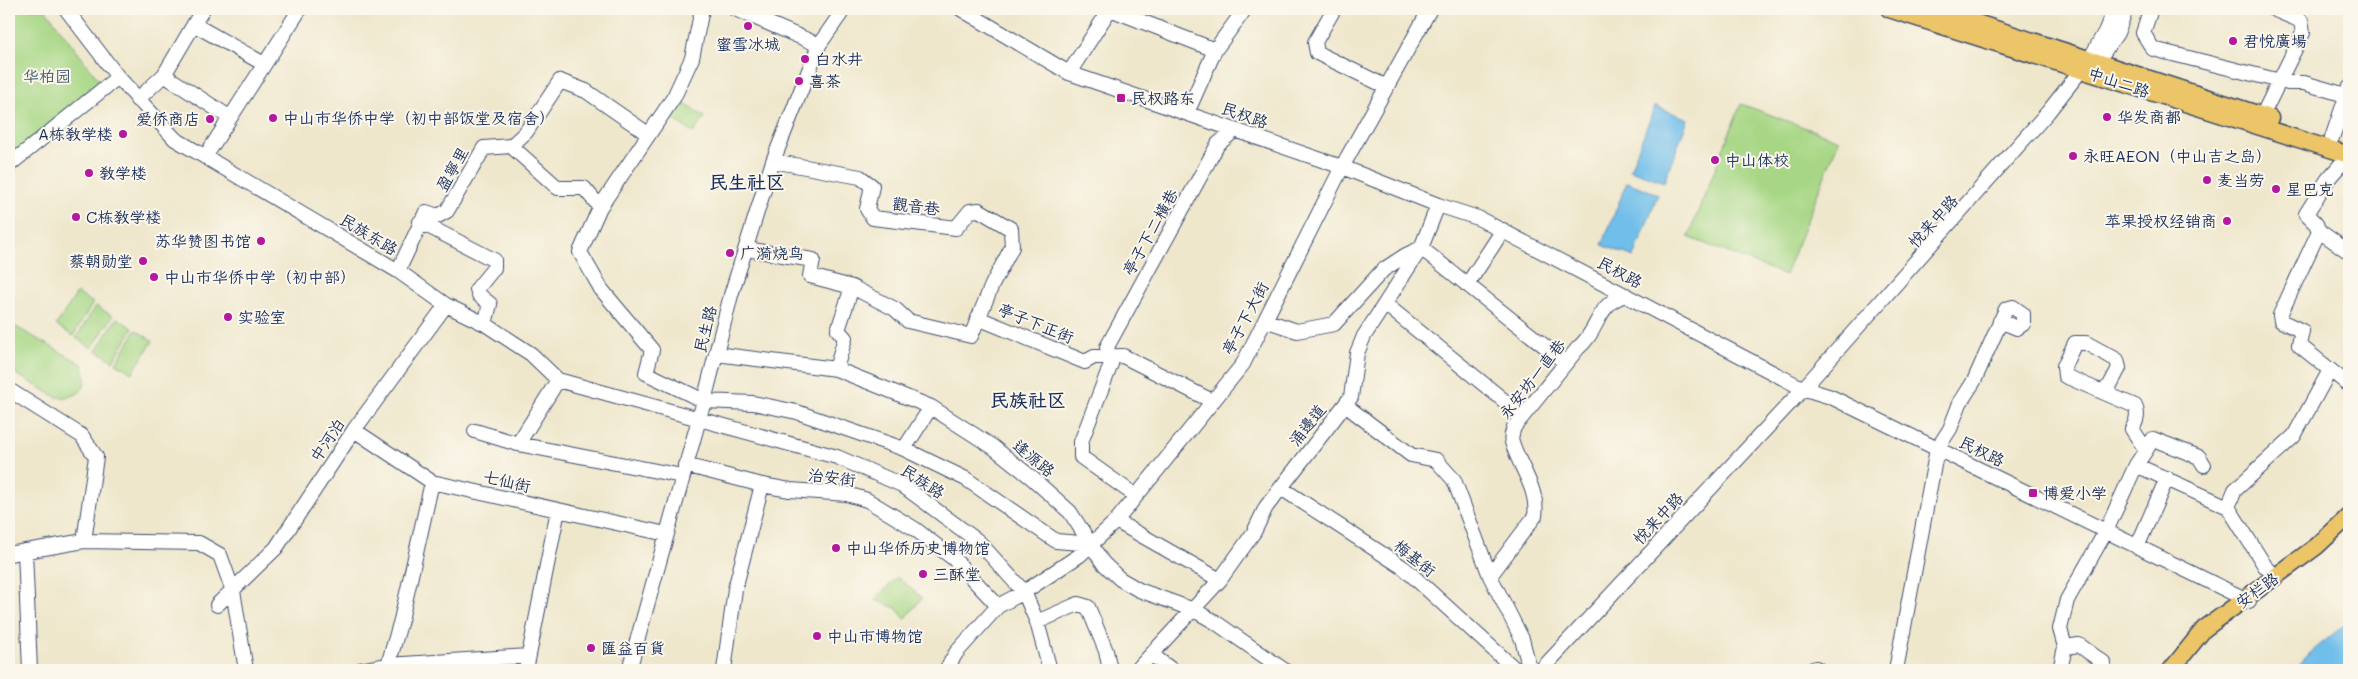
<svg xmlns="http://www.w3.org/2000/svg" width="2358" height="679" font-family="Mali,'LXGW WenKai TC',sans-serif">
	<style>
		.green { fill: #a7d785; stroke: #618372 }
		.water { fill: #6fbeea; stroke: #4576a4 }
		.lines { fill: none; stroke-linecap: round; stroke-linejoin: round }
		.minor-casing { stroke: #3b4b6e; stroke-width: 16 }
		.major-casing { stroke: #3b4b6e; stroke-width: 19 }
		.minor { stroke: #fff; stroke-width: 14 }
		.major { stroke: #ecc569; stroke-width: 16 }
		.poi-dot { fill: #b5179e; stroke: #fbf7ec; stroke-width: 2 }
		.labels { text-anchor: middle; stroke-width: 4; stroke-linejoin: round; paint-order: stroke }
		.poi-label { font-size: 16px; fill: #1b2f5e; stroke: #fbf7ec; text-anchor: start }
		.park-label { font-size: 16px; fill: #3e5968; stroke: #fbf7ec }
		.street-label { font-size: 16px; fill: #1b2f5e; stroke: #fbf7ec }
		.quarter-label { font-size: 19px; font-weight: bold; fill: #1b2f5e; stroke: #fbf7ec }
	</style>
	<rect width="100%" height="100%" fill="#fbf7ec"/>
	<filter id="ink" filterUnits="userSpaceOnUse"><feTurbulence type="fractalNoise" baseFrequency=".02" numOctaves="2"/><feDisplacementMap in="SourceGraphic" scale="10" xChannelSelector="R" yChannelSelector="G"/><feConvolveMatrix kernelMatrix="1 2 1 2 8 2 1 2 1" color-interpolation-filters="sRGB"/></filter>
	<filter id="wash" filterUnits="userSpaceOnUse"><feTurbulence type="fractalNoise" baseFrequency=".0096" numOctaves="4" result="noise"/><feDisplacementMap in="SourceGraphic" scale="20" xChannelSelector="R" yChannelSelector="G"/><feGaussianBlur stdDeviation="1.12" result="paint"/><feColorMatrix in="noise" values="0 0 0 0 0 0 0 0 0 0 0 0 0 0 0 0 0 1.4 0 .05"/><feComposite in="paint" operator="in"/></filter>
	<g filter="url(#wash)">
		<rect width="100%" height="100%" fill="#efe7cc"/>
		<path class="green" d="M9,9H45L101,83L10,155L9,154Z
			M674,97L705,117L693,133L663,112Z
			M1741,104L1839,140L1785,275L1688,237Z
			M77,293L93,303L73,336L56,325Z
			M96,306L113,316L92,348L76,338Z
			M117,318L133,328L113,361L96,350Z
			M9,323L82,364C91,387 81,399 56,397L9,370Z
			M136,330L153,341L132,373L116,363Z
			M897,577L922,598L905,619L896,608L875,600Z"/>
		<path class="water" d="M1655,106L1688,119L1664,182L1630,170Z
			M1627,182L1658,194L1634,257L1602,245Z
			M2349,621V670H2294L2310,653Z"/>
	</g>
	<g filter="url(#ink)">
		<g class="lines">
			<g class="minor-casing">
				<path id="minor" d="M66,9L118,77L175,139L398,271L446,305L485,324L531,354L558,380L837,457L902,485L979,542L1024,592L1037,622L1050,670
					M702,9L692,58L674,97L600,207L580,252L601,289L652,350L646,373L704,401L753,403L797,412L904,449L966,479L1056,541L1092,544
					M735,9L819,45
					M961,9L1069,73L1342,167L1438,205L1478,218L1802,388L1831,397L2249,601
					M1110,9L1215,50
					M1334,9L1315,42L1317,53L1387,87
					M2151,9L2143,33L2153,49L2288,83H2304L2349,96
					M195,25L264,64
					M2099,59L2117,33L2126,9
					M1069,73L1110,9
					M164,75L229,117
					M137,100L164,75L203,9
					M1187,113L1215,50L1245,9
					M2262,116L2303,33L2301,21L2273,9
					M2332,138L2349,88
					M511,146L558,188H584L600,207
					M2349,155L2328,179L2306,214L2316,224L2319,231L2349,252
					M205,157L300,9
					M9,165L118,77
					M420,222L494,260V268L477,289L479,295L490,304L485,324
					M2319,231L2280,315L2281,321L2302,331L2299,345L2349,385
					M746,249L813,260L810,276L852,287L895,309L908,321L971,336L992,285L1012,247L1011,229L979,210L970,211L956,228L873,218L867,209L872,186L860,177L773,161
					M398,271L426,212L438,216L447,211L484,148L511,146L526,132L560,81L586,91L648,134
					M1467,285L1503,230
					M1385,304L1523,416
					M978,318L1085,362L1094,357L1123,356L1212,401
					M1265,320L1297,331L1334,324L1383,270L1406,255L1421,248L1566,363
					M716,354L836,369L931,407L993,447L1032,478L1070,512L1103,563L1120,579L1139,590L1194,610L1215,622L1284,670
					M836,369L845,338L838,330L852,287
					M9,390L82,436L96,457L84,541
					M1345,405L1411,455L1436,460L1454,480L1490,576L1522,639L1530,670
					M354,430L432,482L666,534
					M475,431L518,444L682,476
					M518,444L558,380
					M904,449L931,407
					M2146,450L2153,439L2199,457L2204,465
					M685,465L762,485L790,490L847,494L867,500L915,529L954,559L998,606
					M2136,465L2228,507L2265,566L2275,576
					M1281,488L1404,568L1516,670
					M1136,496L1081,457V442L1111,364L1107,347L1218,144L1235,130
					M2228,507L2235,490L2294,436L2330,370
					M1116,521L1220,580
					M2137,547L2167,478
					M25,551L30,670
					M9,554L84,541L199,543L220,555L233,591L246,670
					M1490,576L1535,516C1539,490 1519,466 1512,442C1510,437 1513,431 1514,427L1578,348C1600,330 1596,303 1626,295
					M217,605L276,548L354,430L446,305
					M1037,622L1078,604L1088,607L1106,651L1110,670
					M2065,647L2079,645L2104,663
					M1152,655L1172,670
					M388,665L401,620L432,482
					M360,670L388,665L528,656
					M526,670L558,510
					M629,670L704,401L731,295L773,161L819,45L844,9
					M724,670L735,589L762,485
					M946,670L956,653L998,606L1024,592L1080,555L1116,521L1243,364L1342,167L1430,9
					M1137,670L1220,580L1254,532L1266,507L1351,397L1357,353L1364,336L1421,248L1438,205
					M1541,670L1802,390L2048,112L2090,59L2106,30L2114,9
					M1810,670L1816,668L1819,670
					M1896,670L1937,449L1950,429L1960,403L1974,381L2006,309L2013,307L2023,314V324L2017,328L2000,321
					M2060,670L2065,647L2060,629L2067,600L2106,531L2136,465L2146,450L2132,429C2137,421 2139,414 2135,406L2065,376L2064,366L2075,343H2086L2117,360L2119,368L2109,387L2100,391"/>
			</g>
			<g class="major-casing">
				<path id="major" d="M1889,9L2349,155
					M1934,9L2270,118
					M2171,670L2204,629L2317,546L2349,516"/>
			</g>
			<use href="#minor" class="minor"/>
			<use href="#major" class="major"/>
		</g>
	</g>
	<g class="poi-dot">
		<circle cx="748" cy="26" r="5"/>
		<circle cx="2233" cy="41" r="5"/>
		<circle cx="805" cy="59" r="5"/>
		<circle cx="799" cy="81" r="5"/>
		<rect x="1116" y="93" width="10" height="10" rx="2.5"/>
		<circle cx="2107" cy="117" r="5"/>
		<circle cx="273" cy="118" r="5"/>
		<circle cx="210" cy="119" r="5"/>
		<circle cx="123" cy="134" r="5"/>
		<circle cx="2073" cy="156" r="5"/>
		<circle cx="1715" cy="160" r="5"/>
		<circle cx="89" cy="173" r="5"/>
		<circle cx="2207" cy="180" r="5"/>
		<circle cx="2276" cy="189" r="5"/>
		<circle cx="76" cy="217" r="5"/>
		<circle cx="2227" cy="221" r="5"/>
		<circle cx="261" cy="241" r="5"/>
		<circle cx="730" cy="253" r="5"/>
		<circle cx="143" cy="261" r="5"/>
		<circle cx="154" cy="277" r="5"/>
		<circle cx="228" cy="317" r="5"/>
		<rect x="2028" y="488" width="10" height="10" rx="2.5"/>
		<circle cx="836" cy="548" r="5"/>
		<circle cx="923" cy="574" r="5"/>
		<circle cx="817" cy="636" r="5"/>
		<circle cx="591" cy="648" r="5"/>
	</g>
	<g class="labels">
		<g class="poi-label">
			<text x="2243" y="47">君悅廣場</text>
			<text x="748" y="50" text-anchor="middle">蜜雪冰城</text>
			<text x="815" y="65">白水井</text>
			<text x="809" y="87">喜茶</text>
			<text x="1131" y="104">民权路东</text>
			<text x="2117" y="123">华发商都</text>
			<text x="283" y="124">中山市华侨中学（初中部饭堂及宿舍）</text>
			<text x="200" y="125" text-anchor="end">爱侨商店</text>
			<text x="113" y="140" text-anchor="end">A栋教学楼</text>
			<text x="2083" y="162">永旺AEON（中山吉之岛）</text>
			<text x="1725" y="166">中山体校</text>
			<text x="99" y="179">教学楼</text>
			<text x="2217" y="186">麦当劳</text>
			<text x="2286" y="195">星巴克</text>
			<text x="86" y="223">C栋教学楼</text>
			<text x="2217" y="227" text-anchor="end">苹果授权经销商</text>
			<text x="251" y="247" text-anchor="end">苏华赞图书馆</text>
			<text x="740" y="259">广漪烧鸟</text>
			<text x="133" y="267" text-anchor="end">蔡朝勋堂</text>
			<text x="164" y="283">中山市华侨中学（初中部）</text>
			<text x="238" y="323">实验室</text>
			<text x="2043" y="499">博爱小学</text>
			<text x="846" y="554">中山华侨历史博物馆</text>
			<text x="933" y="580">三酥堂</text>
			<text x="827" y="642">中山市博物馆</text>
			<text x="601" y="654">匯益百貨</text>
		</g>
		<g class="park-label">
			<text x="47" y="82">华柏园</text>
		</g>
		<g class="street-label">
			<text transform="translate(2119 82) rotate(18)" y="6">中山二路</text>
			<text transform="translate(1245 115) rotate(19)" y="6">民权路</text>
			<text transform="translate(452 169) rotate(-60)" y="6">盈寧里</text>
			<text transform="translate(916 206) rotate(7)" y="6">觀音巷</text>
			<text transform="translate(1933 221) rotate(-48)" y="6">悦来中路</text>
			<text transform="translate(1150 232) rotate(-61)" y="6">亭子下二橫巷</text>
			<text transform="translate(369 234) rotate(31)" y="6">民族东路</text>
			<text transform="translate(1620 272) rotate(28)" y="6">民权路</text>
			<text transform="translate(1245 318) rotate(-62)" y="6">亭子下大街</text>
			<text transform="translate(1036 323) rotate(22)" y="6">亭子下正街</text>
			<text transform="translate(705 329) rotate(-76)" y="6">民生路</text>
			<text transform="translate(1532 379) rotate(-52)" y="6">永安坊一直巷</text>
			<text transform="translate(1307 425) rotate(-52)" y="6">涌邊道</text>
			<text transform="translate(327 440) rotate(-56)" y="6">中河泊</text>
			<text transform="translate(1982 451) rotate(26)" y="6">民权路</text>
			<text transform="translate(1034 458) rotate(39)" y="6">逢源路</text>
			<text transform="translate(832 477) rotate(7)" y="6">治安街</text>
			<text transform="translate(507 481) rotate(13)" y="6">七仙街</text>
			<text transform="translate(923 481) rotate(33)" y="6">民族路</text>
			<text transform="translate(1658 518) rotate(-47)" y="6">悦来中路</text>
			<text transform="translate(1415 558) rotate(38)" y="6">梅基街</text>
			<text transform="translate(2257 590) rotate(-36)" y="6">安栏路</text>
		</g>
		<g class="quarter-label">
			<text x="747" y="189">民生社区</text>
			<text x="1028" y="407">民族社区</text>
		</g>
	</g>
	<rect width="2358" height="679" fill="none" stroke="#fbf7ec" stroke-width="30"/>
</svg>
